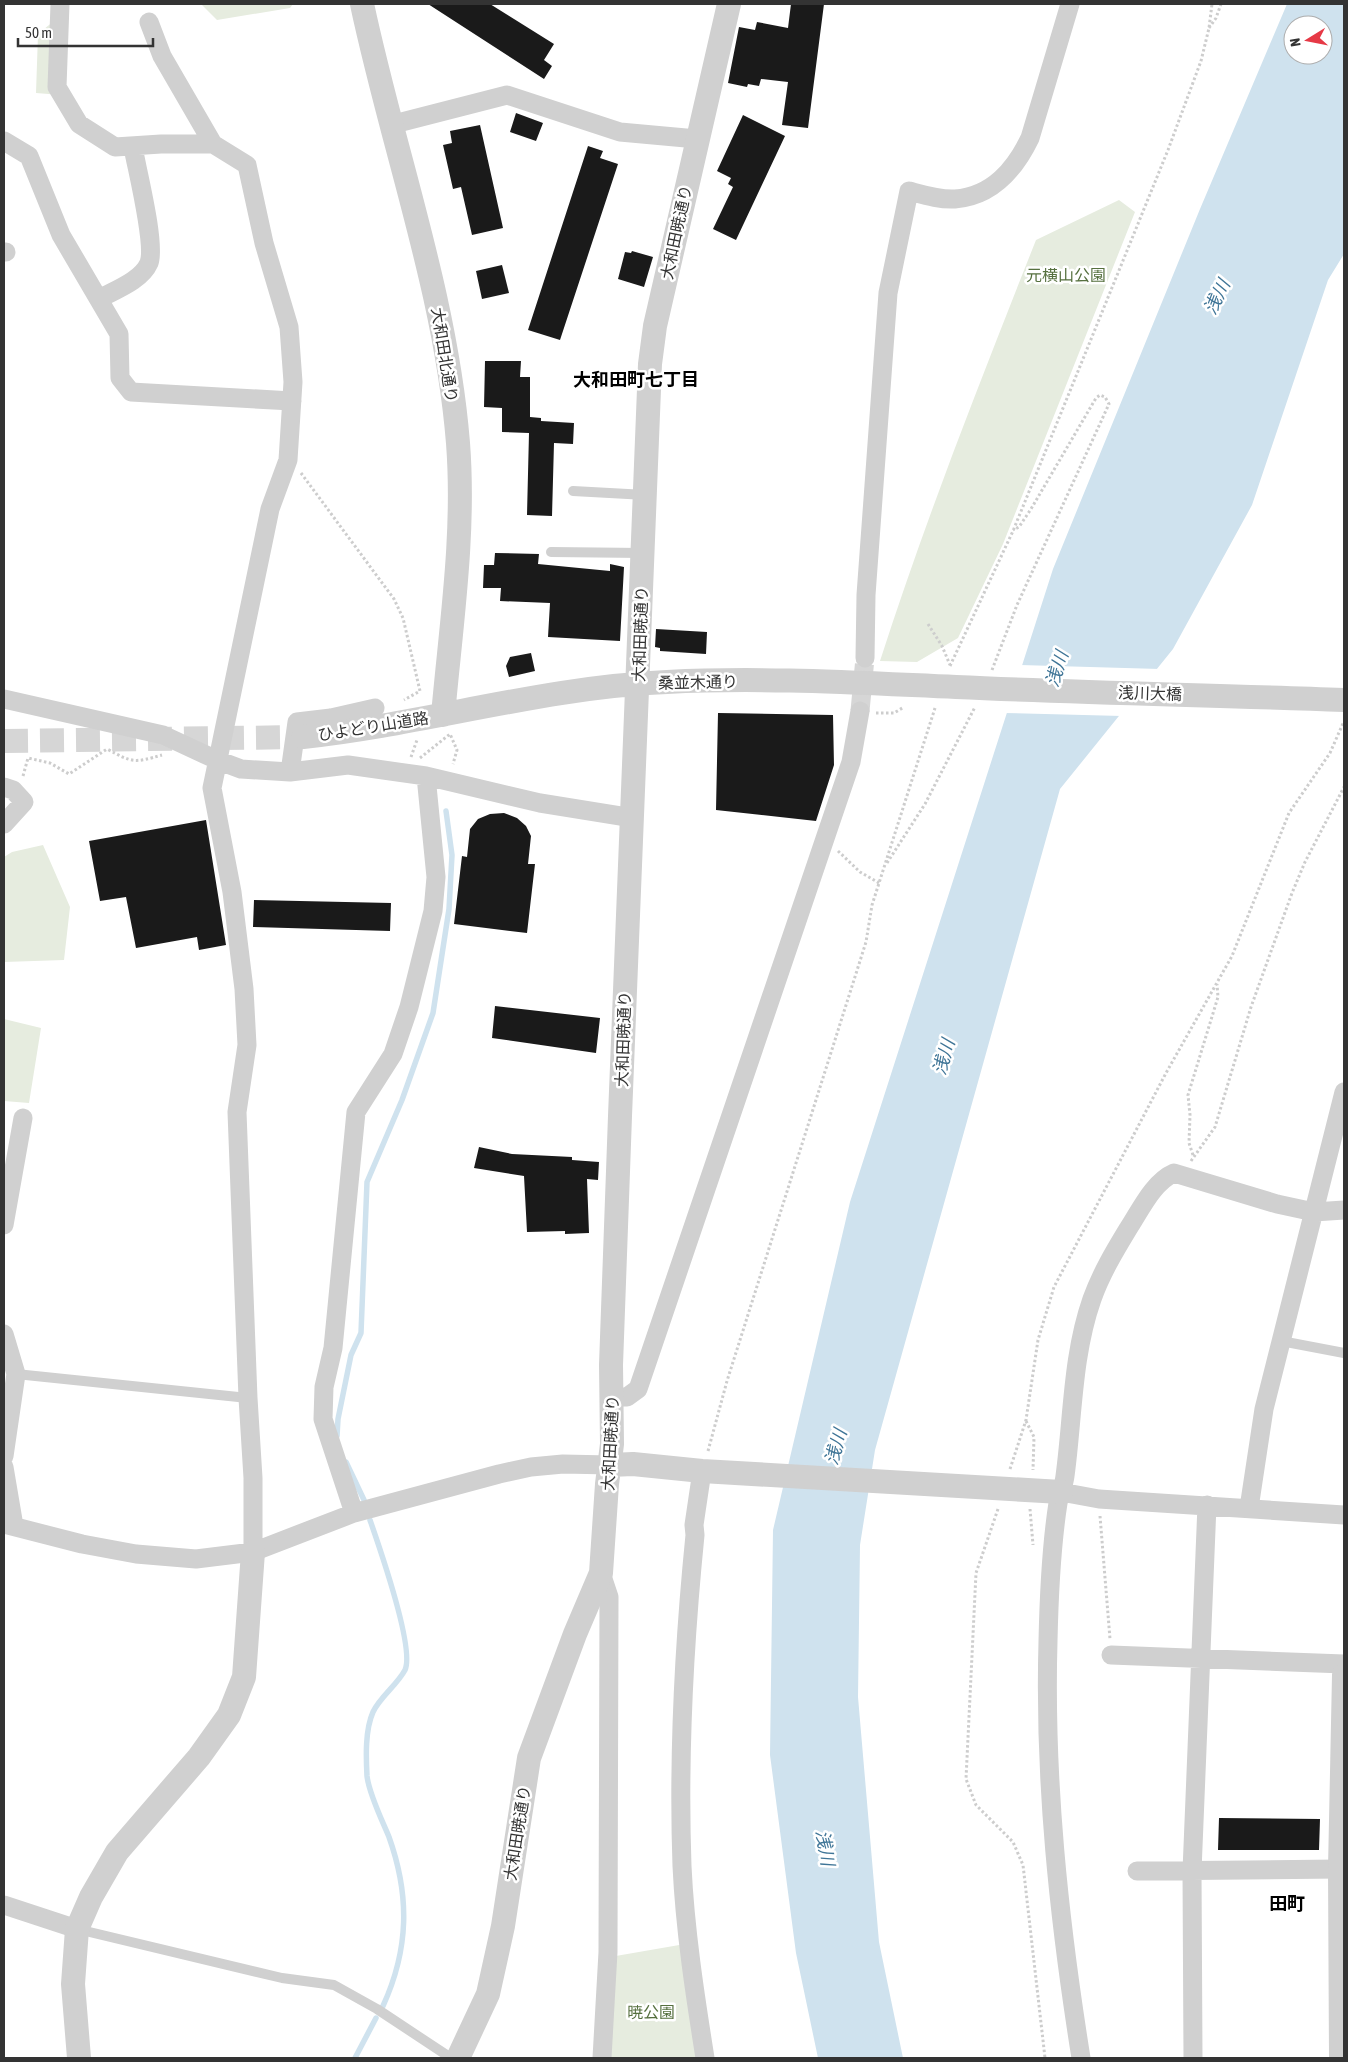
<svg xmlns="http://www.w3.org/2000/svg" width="1348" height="2062" font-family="'Asap Condensed','Noto Sans JP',sans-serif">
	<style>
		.green { fill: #e6ecdf }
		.water { fill: #cfe2ee; fill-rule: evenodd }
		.pier { fill: #fff }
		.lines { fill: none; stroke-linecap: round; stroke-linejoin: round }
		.stream { stroke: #cfe2ee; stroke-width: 5.5 }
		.building { fill: #1a1a1a }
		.minor-tunnel { stroke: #d6d6d6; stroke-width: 19; stroke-dasharray: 19 9; stroke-linecap: butt }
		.tertiary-tunnel { stroke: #d6d6d6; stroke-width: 24; stroke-dasharray: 24 12; stroke-linecap: butt }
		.path { stroke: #cdcdcd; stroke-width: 3; stroke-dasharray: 2.5 2.5; stroke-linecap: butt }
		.service { stroke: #d0d0d0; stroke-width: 10 }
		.minor { stroke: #d0d0d0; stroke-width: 19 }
		.tertiary { stroke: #d0d0d0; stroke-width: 24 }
		.labels { text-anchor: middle; stroke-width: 5; stroke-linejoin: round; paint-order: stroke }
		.street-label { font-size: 16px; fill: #333; stroke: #fff }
		.park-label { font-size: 16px; fill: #56703f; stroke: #fff }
		.water-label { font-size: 18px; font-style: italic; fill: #3f7597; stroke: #fff }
		.neighbourhood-label { font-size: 18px; font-weight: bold; fill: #000; stroke: #fff }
	</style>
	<rect width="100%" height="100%" fill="#fff"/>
	<path class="green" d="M201,4H293L290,8L217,20Z
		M60,16L61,95L36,93L38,34Z
		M1119,200L1135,212L1003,544L958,638L917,662L880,661C926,518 981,379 1036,240Z
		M43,845L70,907L64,960L4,962V857L12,852Z
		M4,1019L41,1028L29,1103L4,1101Z
		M685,1944L701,2058H608L610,1957Z"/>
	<path class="water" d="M1287,4H1344V254L1328,280L1252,505L1173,649L1060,789L875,1450L860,1545L858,1697L879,1942L903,2058H818L796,1953L770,1755L773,1530L850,1202L1053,569L1200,209ZM1293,25H1323V55H1293Z"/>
	<path class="pier" d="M1020,665L1160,669L1122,716L1004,713Z"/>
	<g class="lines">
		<path class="stream" d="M337,1436L338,1419L351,1355L361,1333L367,1182L402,1100L433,1013L449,909L452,855L446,811
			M346,1462L364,1500
			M370,1520C379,1546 415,1648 405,1670C397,1685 380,1697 373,1712C365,1730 366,1757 367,1776C369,1794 382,1820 389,1837C410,1896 409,1949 383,2006
			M355,2058L376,2018"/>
	</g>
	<path class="building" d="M428,4H490L554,44L544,60L552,66L544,79Z
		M791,4H824L808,128L782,125L788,82L761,79L759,86L748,84L747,87L728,83L739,27L755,30L757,22L788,28Z
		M516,113L543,123L536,141L510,132Z
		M743,115L785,136L736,240L713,229L733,187L728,184L731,178L717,171Z
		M480,125L503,228L472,235L461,187L453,189L443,145L452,143L450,131Z
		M588,146L603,151L600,158L618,164L560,340L528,330Z
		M632,251L653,257L644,287L618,279L625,252L631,253Z
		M502,265L509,293L482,299L476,271Z
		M485,361H521L520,377H530V417L541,418V421L574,423L573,444L554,443L552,516L527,515L529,433L502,432V408L484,407Z
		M495,553L539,554L538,564L610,571V564L624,567L620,641L548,637L550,603L500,601L501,588H483L484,565H494Z
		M656,629L707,632L706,654L660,651V648L655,647Z
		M531,653L535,671L509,677L506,666L510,657Z
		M718,713L833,715L834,765L816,821L716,810Z
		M504,813L517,818L526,826L531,836L528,864H535L527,933L454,924L462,856L467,857L470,829L478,819L490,814Z
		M206,820L226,945L199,950L197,937L136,948L126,897L100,901L89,841Z
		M254,900L391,903L390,931L253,927Z
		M495,1006L600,1018L596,1053L492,1038Z
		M479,1147L512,1154L572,1157V1160L599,1162L598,1180L587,1179L589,1233L565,1234V1231L527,1232L524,1176L474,1168Z
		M1219,1818L1320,1819L1319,1850H1218Z"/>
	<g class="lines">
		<path class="minor-tunnel" d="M860,711L865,658"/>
		<path class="tertiary-tunnel" d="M4,741L303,737"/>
		<path class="path" d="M1209,28L1216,18L1221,4
			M301,473L394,599L403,618L420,691L404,700
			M928,624L942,646L950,665
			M950,666L1013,531L1168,150L1201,61L1209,28L1212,4
			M992,670L1017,605L1109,404L1105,397L1100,395L1096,398L1031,509L1019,527L1013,530
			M876,713H894L904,707
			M411,757L417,740
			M420,758L450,734L457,750L453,764
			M23,776L28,758L50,763L69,774L107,749C133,763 134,763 162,755
			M838,851L860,872L879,883
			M887,863L925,804L975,707
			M1193,1155L1189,1143L1190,1115L1188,1095L1218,997L1217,984
			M1191,1161L1215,1127L1251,1007L1292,893L1305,862L1344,787
			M1026,1421L1034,1437L1033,1470
			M708,1451L727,1381L866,942L872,905L935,708
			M1010,1469L1026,1420L1038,1340L1054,1287L1166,1073L1232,956L1289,813L1330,753L1344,721
			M998,1509L976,1573L966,1779L976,1805L1013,1842L1023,1865L1045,2058
			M1030,1509L1033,1545
			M1100,1516L1110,1639"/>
		<path class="service" d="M573,491L646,495
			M551,552L643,553
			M1281,1341L1344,1353
			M16,1374L248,1398
			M77,1929L282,1978L334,1985L377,2009L451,2058"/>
		<path class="minor" d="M60,4L57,87L79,124L115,147L161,144H213L247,165L264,243L289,327L293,382L288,460L270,509L212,788L232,892L244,989L247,1045L237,1112L248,1398L253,1478V1552
			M149,22L162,56L213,144
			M390,125L507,95L620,132L697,139
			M4,141L29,156L61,235L119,334L120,378L131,392L292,401
			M4,252H6
			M99,299C115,290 141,281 149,263C156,244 137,170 133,147
			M865,658L866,595L888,293L909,191C924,195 940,200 955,199C993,196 1015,169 1030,138L1070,4
			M4,699L163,735L217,760L241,769L290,772L348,765L426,776L540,803L633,818
			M290,772L297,722L331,718L375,708
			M4,787L13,790L24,802L4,824
			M4,1225L23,1118
			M4,1334L16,1374L4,1456
			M613,1397H627L638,1389L851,762L860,711
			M4,1467L14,1526
			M702,1471L694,1525L695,1535C684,1645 678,1755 682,1866C685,1930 695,1995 705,2058
			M1061,1492L1099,1499L1344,1515
			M1249,1508L1264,1409L1344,1092
			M354,1513L323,1419L324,1387L333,1348L356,1112L393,1054L409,1007L433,911L436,877L426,776
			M4,1524L82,1544L136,1554L196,1559L253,1552L354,1513L499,1474L531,1467L563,1464L610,1465
			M601,1573L609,1597L608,1952L602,2058
			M1111,1655L1344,1664
			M1137,1871L1340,1869
			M4,1905L77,1929
			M1081,2058C1059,1920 1044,1781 1048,1641C1049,1595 1051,1548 1058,1503C1060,1494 1064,1485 1065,1476C1073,1417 1072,1356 1092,1299C1101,1274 1114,1252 1128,1229C1140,1211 1153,1182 1174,1173L1277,1204L1314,1212L1344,1210
			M1193,2058L1192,1871L1207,1505"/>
		<path class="tertiary" d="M362,4C393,150 446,293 458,443C465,534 451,625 443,715
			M303,737C425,724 544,687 667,682C763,677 860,683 956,687C1085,693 1215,695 1344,700
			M610,1465L633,1464L702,1471L1061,1492
			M79,2058L73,1984L77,1929L91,1897L117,1852L199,1757L229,1715L244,1677L253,1552
			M458,2058L488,1994L503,1926L529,1758L575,1634L601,1573L607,1484L612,1444L611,1365L620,1116L650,364L655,326L729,4
			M1341,2058L1340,1869L1344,1675"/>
	</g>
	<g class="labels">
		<g class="street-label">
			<text transform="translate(676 232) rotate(-78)" y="6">大和田暁通り</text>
			<text transform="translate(445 355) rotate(81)" y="6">大和田北通り</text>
			<text transform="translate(640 634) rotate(-88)" y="6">大和田暁通り</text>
			<text transform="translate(698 682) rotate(-1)" y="6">桑並木通り</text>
			<text transform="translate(1150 693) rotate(2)" y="6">浅川大橋</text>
			<text transform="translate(373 726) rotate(-9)" y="6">ひよどり山道路</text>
			<text transform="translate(623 1039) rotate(-88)" y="6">大和田暁通り</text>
			<text transform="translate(610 1443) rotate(-87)" y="6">大和田暁通り</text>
			<text transform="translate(517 1833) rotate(-81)" y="6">大和田暁通り</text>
		</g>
		<g class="park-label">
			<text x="1066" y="281">元横山公園</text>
			<text x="651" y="2018">暁公園</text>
		</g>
		<g class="water-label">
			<text transform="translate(1217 297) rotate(-64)" y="6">浅川</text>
			<text transform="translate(1057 669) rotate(-72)" y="6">浅川</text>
			<text transform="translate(944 1057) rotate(-74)" y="6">浅川</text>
			<text transform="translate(836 1447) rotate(-74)" y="6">浅川</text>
			<text transform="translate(825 1848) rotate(80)" y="6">浅川</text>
		</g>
		<g class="neighbourhood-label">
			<text x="636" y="386">大和田町七丁目</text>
			<text x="1287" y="1910">田町</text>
		</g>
	</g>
	<rect width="1348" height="2062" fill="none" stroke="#333333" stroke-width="10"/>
	<g transform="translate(1308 40) rotate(260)"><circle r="24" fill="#ffffff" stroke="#adadad"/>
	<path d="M0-4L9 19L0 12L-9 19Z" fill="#e63946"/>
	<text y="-8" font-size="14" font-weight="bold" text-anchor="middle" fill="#333333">N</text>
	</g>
	<path d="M18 38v8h135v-8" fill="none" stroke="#333333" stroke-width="2.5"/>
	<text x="25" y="38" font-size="15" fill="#333333" stroke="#ffffff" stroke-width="4" paint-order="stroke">50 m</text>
</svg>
